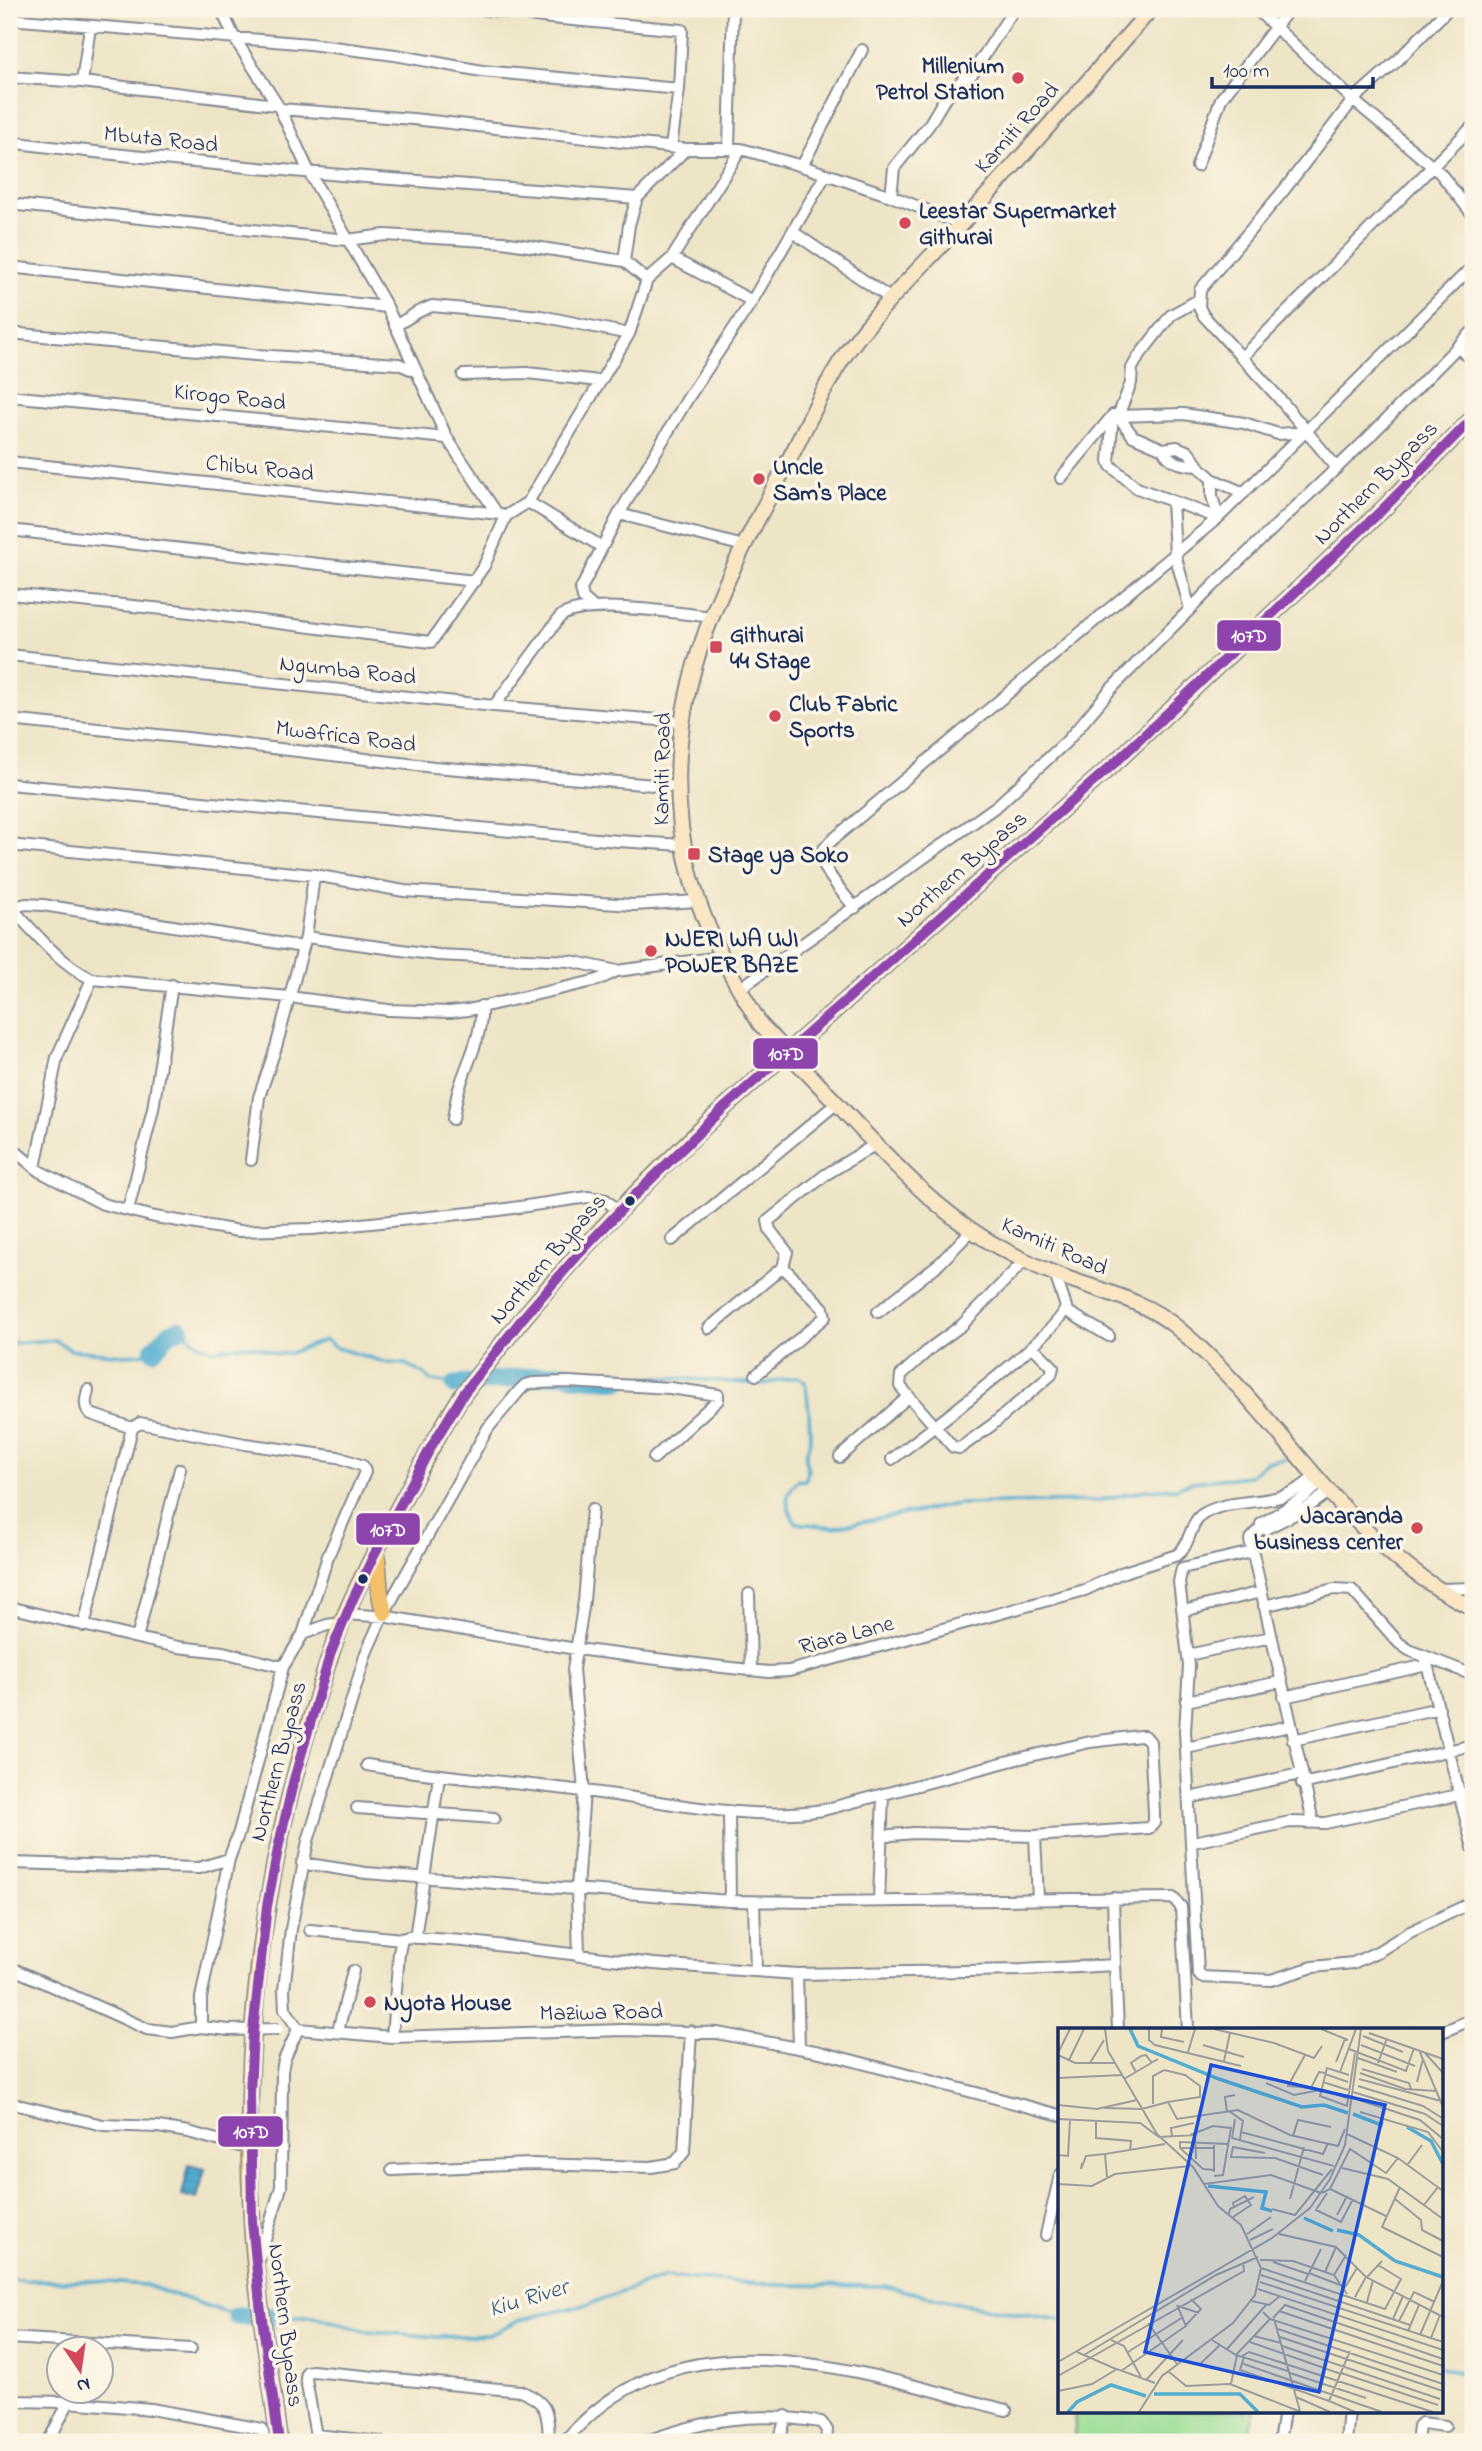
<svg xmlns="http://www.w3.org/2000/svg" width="1482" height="2451" font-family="'Indie Flower',sans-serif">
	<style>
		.grass { fill: #9cde96; stroke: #5c867a; stroke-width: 2 }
		.water { fill: url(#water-rules); stroke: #376e97; stroke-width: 2 }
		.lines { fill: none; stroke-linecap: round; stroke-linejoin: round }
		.stream { stroke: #53add0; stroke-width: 3.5 }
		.river { stroke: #53add0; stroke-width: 19 }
		.street-casing { stroke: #848a92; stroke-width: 14 }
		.secondary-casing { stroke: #848a92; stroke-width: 18 }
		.primary-casing { stroke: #848a92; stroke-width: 19 }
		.street { stroke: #fff; stroke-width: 10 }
		.secondary { stroke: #fbe6c3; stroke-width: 14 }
		.primary { stroke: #f4c16a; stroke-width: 16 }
		.street-bridge-casing { stroke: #848a92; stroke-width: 14; stroke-linecap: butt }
		.secondary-bridge-casing { stroke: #848a92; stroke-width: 18; stroke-linecap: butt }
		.street-bridge { stroke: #fff; stroke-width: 10 }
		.secondary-bridge { stroke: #fbe6c3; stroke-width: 14 }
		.bus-1-casing { stroke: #fcf5e5; stroke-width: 16 }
		.bus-1 { stroke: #8e44ad; stroke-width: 10 }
		.poi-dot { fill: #d1495b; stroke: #fcf5e5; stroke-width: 2.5 }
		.bus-dot { fill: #1b2f5e; stroke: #fcf5e5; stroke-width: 2.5 }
		.labels { text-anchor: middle; stroke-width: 7; stroke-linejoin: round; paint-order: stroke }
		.poi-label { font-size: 23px; font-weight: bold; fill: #1b2f5e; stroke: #fcf5e5; text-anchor: start }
		.street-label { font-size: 23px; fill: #1b2f5e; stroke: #fcf5e5 }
		.water-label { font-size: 24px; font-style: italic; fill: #2f5b86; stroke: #fcf5e5 }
		.inset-river { fill: none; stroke: #53add0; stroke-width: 3.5 }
		.inset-road { fill: none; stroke: #9a9c9d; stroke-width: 2 }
		.view { fill: #1d4ed8; fill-opacity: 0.15; stroke: #1d4ed8; stroke-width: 3.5 }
		.inset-edge { fill: none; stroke: #1b2f5e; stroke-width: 3.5 }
		.line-badge { stroke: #fcf5e5; stroke-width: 2.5 }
		.badge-label { font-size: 19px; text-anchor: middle; font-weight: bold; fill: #fff }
	</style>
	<defs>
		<pattern id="water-rules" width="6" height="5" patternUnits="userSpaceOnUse" patternTransform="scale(1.75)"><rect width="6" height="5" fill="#53add0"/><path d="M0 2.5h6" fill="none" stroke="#448dac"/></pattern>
	</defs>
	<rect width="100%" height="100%" fill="#fcf5e5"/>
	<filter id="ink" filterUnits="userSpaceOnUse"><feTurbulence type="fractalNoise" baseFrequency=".0143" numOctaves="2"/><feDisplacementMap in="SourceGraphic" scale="14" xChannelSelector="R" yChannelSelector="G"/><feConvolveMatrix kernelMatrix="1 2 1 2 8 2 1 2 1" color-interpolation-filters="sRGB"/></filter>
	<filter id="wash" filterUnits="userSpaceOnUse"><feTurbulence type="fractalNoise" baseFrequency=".00686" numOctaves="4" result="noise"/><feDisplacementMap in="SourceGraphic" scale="28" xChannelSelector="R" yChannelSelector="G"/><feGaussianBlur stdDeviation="1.57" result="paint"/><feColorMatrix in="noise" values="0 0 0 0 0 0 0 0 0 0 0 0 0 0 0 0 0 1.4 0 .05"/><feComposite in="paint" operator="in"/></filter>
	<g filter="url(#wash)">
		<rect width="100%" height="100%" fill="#eee5c7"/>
		<path class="grass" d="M1074,2411H1255L1245,2442H1076Z"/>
		<path class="water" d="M189,2165L205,2169L197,2199L182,2195Z"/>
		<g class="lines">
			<path class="stream" d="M180,1329L197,1343L213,1350L243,1345L257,1347L277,1354L290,1353L325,1340L337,1348L388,1363L406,1364L425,1375L429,1380L455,1385
				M9,1343L55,1340L71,1350L125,1355L142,1354L153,1350
				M619,1380L659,1377L763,1384L798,1377L805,1382C809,1402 810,1423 810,1443C809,1447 806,1450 806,1454C805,1465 811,1466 805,1481L798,1480C783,1495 785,1506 796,1523L834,1527L958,1504L1096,1501L1146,1490L1176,1488L1192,1482L1250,1476L1266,1462L1288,1458
				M9,2280L93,2281L145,2285L237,2316
				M277,2317H315L366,2331L403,2334L438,2337L489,2335L519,2320L589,2304L664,2277L780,2285L884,2286L962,2304L1060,2320
				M1442,2367L1473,2377"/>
			<path class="river" d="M153,1350L170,1333L180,1329
				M455,1385L563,1373L577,1377L619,1380
				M237,2316L277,2317"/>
		</g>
	</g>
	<g filter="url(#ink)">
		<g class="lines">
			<g class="street-casing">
				<path id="street" d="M221,9L235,39L280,109L310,174L387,307L447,438L496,512
					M480,9L551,18L682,30L679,89L671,147
					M1256,9L1353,100L1440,173L1473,215
					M9,19L310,44L395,55L482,71L679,89
					M9,77L82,82L276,105
					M82,82L90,27
					M280,109L413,119L686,149H741L802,166L891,196L961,224
					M9,142C218,168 427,181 637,198L686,149
					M729,147L733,9
					M802,166L862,50
					M1197,166L1221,99L1289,9
					M891,196L894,168L929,125L942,103L964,78L972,74L1014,9
					M9,204L347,240L385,235L503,242L624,261L647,280
					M793,232L891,299
					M672,258L752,301
					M624,261L629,225L637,198
					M9,267L387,307
					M1198,300L1171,315L1139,356L1132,368L1131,383L1118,416L1113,415L1109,461L1111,466L1137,488L1218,518
					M395,326L418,312L432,306L541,316L629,334
					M9,333L255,355L399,364L415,371
					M1458,347L1473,362
					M1242,357L1473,126
					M463,375L527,373L599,381
					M9,396L447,438
					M1118,416L1183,414L1244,423L1278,434L1306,432
					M1118,416L1133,436L1163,449L1177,447L1189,452L1198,466L1212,479L1244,493
					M1163,449C1169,463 1183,465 1198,466
					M9,462L500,514
					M1337,468L1278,397L1203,315L1199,307L1200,290L1284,190L1353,100L1398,60L1448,9
					M1061,478L1113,415
					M1212,479V496L1218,518
					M1172,501L1175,554L1190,609
					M528,502L629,334L647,280L672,258L741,149
					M619,514L744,546
					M9,530L475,581
					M9,594L174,610L431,642L484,566L506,516L528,502L602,547
					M593,607L583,598L581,589L619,514L688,398L752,301L826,174
					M9,655L494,706L682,722
					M494,706L560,617C582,598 680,613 711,617
					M9,720L187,738L434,767L679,787
					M9,784L618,841L684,845
					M9,845L314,875L404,891L634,905L698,901
					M9,905C33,931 60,964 92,979L289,997L388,1010L450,1012L468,1010L598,980L617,971L721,957
					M11,908L26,904L43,905L303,947
					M855,908C846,896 816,865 823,850C824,849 830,842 831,841L1218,518L1473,266
					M306,937L438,955L570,961L617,971
					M739,989L998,805L1068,740L1111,689L1220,579L1366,440L1473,331
					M453,1119C455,1108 456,1097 460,1086C468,1060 483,1035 481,1006
					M9,1146L39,1171L103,1204L155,1217L239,1231L312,1229L499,1210L588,1197L606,1200L618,1211
					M251,1160L259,1097L276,1047L306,937L314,875
					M35,1168L57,1057L92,979
					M128,1210L153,1109L172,985
					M672,1240L837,1103
					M1025,1260L962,1325L932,1347L901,1375L900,1386L953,1447L960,1448L992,1425L1051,1375L1053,1367L1032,1346
					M1065,1310L1109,1336
					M878,1312L940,1263L972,1230
					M709,1328L783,1267L787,1252L770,1230L768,1221L825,1175L876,1144
					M756,1375L825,1317L823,1308L783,1267
					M88,1390C86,1399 83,1407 91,1414L132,1428
					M840,1457L908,1397
					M892,1459C921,1437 1059,1333 1066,1307L1055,1274
					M1260,1529H1265L1307,1508L1330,1491
					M1252,1552L1182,1568L1179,1582L1189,1666L1185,1731L1198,1973L1201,1977L1271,1980L1313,1967L1353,1963L1379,1951L1408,1933L1473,1902
					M1440,1589L1473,1588
					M749,1594L751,1670
					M1264,1606L1334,1589L1352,1590L1399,1643L1409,1650L1473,1675
					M9,1607L137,1638L178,1647L223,1652L283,1667
					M1183,1611L1261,1592
					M345,1614L388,1617L576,1649L722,1667L769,1672L789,1671L1085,1590L1121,1573L1177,1555C1191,1545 1189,1523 1203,1514C1226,1500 1258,1504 1283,1496C1296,1492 1306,1484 1316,1476
					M84,1626L132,1428L140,1423L245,1444L338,1457L363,1466L365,1472L328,1556L303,1634
					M137,1638L180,1469
					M1188,1655L1271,1637
					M1425,1656L1473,1848
					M1284,1697L1427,1665
					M1186,1701L1280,1682
					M1293,1740L1439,1708
					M1186,1748L1290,1726
					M367,1765C439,1777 512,1782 584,1791C663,1800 743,1822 823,1810L1017,1759L1090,1742L1140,1736H1145L1150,1742L1154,1812V1823L1149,1828L1035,1836L914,1833L891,1835L882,1838
					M1302,1784L1473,1745
					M1189,1798L1300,1774
					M357,1808L494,1818
					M729,1812L730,1901
					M1313,1822L1250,1540L1260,1529L1261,1524L1303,1498L1322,1482
					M1035,1836L1038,1899
					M1193,1842L1290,1822L1325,1823L1473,1792
					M9,1863L199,1868L229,1859
					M302,1863L366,1873L730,1901L814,1902L1173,1898L1181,1907L1188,2029
					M879,1900L883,1795
					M754,1902L756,1971
					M310,1930L402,1939
					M415,1938L439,1777
					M579,1956L577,1889L584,1791L573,1669L584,1601L592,1509
					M1115,1965L1118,2029
					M9,1967L147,2029L172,2032L201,2027V1998L229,1859L239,1832L283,1667L303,1634L327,1625L342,1623
					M797,1974L799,2047
					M9,1983L15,1970
					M201,2027L229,2030
					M298,2029L285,2009L284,1990L291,1929L308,1841L357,1683L366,1653L382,1617L488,1428L519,1391L525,1385L533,1383L568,1382L670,1388L718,1395V1400L654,1458
					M338,2031L353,1971
					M1442,2032L1473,2019
					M392,2037L399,1953L402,1939L408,1937L463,1941L654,1964L797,1974L1022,1970L1115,1965L1113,1898
					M9,2103L103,2125L158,2127L188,2132L250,2149
					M392,2170L530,2164L651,2167L675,2163L684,2152L691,2031
					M1046,2235L1060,2175
					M258,2263L281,2187L282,2071L284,2060L298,2029L392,2037L624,2030L717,2033L820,2052L1060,2115
					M9,2338L191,2349
					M9,2401L68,2402L151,2409L262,2429L265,2442
					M316,2435L380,2442
					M48,2442L74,2392
					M317,2442L306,2379L307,2372L312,2371L520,2391C549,2402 548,2414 549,2442
					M564,2442C680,2304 861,2373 1006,2410
					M644,2442C709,2419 752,2411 821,2422L827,2430L826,2442
					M779,2442L786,2416
					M1279,2442L1284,2411
					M1346,2442L1349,2411
					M1417,2442L1419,2426L1422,2423L1445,2426"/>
			</g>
			<g class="secondary-casing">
				<path id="secondary" d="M760,1024C720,957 691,905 681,827C664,687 723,585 785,467C806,429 822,388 847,352C881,305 923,266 962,223C1026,153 1088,81 1151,9
					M824,1090C881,1149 936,1216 1010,1253C1029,1263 1049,1272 1069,1279C1105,1292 1144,1301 1175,1326C1281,1412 1346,1548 1473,1608"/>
			</g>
			<g class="primary-casing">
				<path id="primary" d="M376,1552C380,1571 377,1596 385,1612
					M279,2442C270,2369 256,2295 252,2221C242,2051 261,1884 310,1722C321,1686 330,1650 345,1616C362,1575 384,1535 405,1496C422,1464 440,1430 460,1399C471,1383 484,1368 496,1352C565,1263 642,1185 724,1108L1118,760L1382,510L1473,418"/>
			</g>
			<use href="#street" class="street"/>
			<use href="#secondary" class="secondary"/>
			<use href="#primary" class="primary"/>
			<g class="street-bridge-casing">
				<path id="street-bridge" d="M229,2030L278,2029"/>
			</g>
			<g class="secondary-bridge-casing">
				<path id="secondary-bridge" d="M760,1024L824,1090"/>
			</g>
			<use href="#street-bridge" class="street-bridge"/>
			<use href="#secondary-bridge" class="secondary-bridge"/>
			<g class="bus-1-casing">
				<path id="bus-1" d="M279,2442L260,2304L252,2221L250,2094L253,2031L267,1906L279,1844L293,1783L330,1655L352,1601L374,1555L431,1447L464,1393L522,1319L577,1256L634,1196L724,1108L1118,760L1382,510L1473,418"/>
			</g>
			<use href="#bus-1" class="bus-1"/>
		</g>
	</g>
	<g class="poi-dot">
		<circle cx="1018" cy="78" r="7"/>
		<circle cx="905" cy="223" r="7"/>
		<circle cx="759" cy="479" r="7"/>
		<rect x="709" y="640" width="14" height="14" rx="3.5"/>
		<circle cx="775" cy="716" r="7"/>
		<rect x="687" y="847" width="14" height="14" rx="3.5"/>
		<circle cx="651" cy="951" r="7"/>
		<circle cx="1417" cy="1528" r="7"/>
		<circle cx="370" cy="2002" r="7"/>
	</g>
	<g class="bus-dot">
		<circle cx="630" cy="1201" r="6"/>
		<circle cx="363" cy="1579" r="6"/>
	</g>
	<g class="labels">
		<g class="poi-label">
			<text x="1004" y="73" text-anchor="end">Millenium<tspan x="1004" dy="26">Petrol Station</tspan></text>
			<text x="919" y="218">Leestar Supermarket<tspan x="919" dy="26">Githurai</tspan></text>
			<text x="773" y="474">Uncle<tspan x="773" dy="26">Sam's Place</tspan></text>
			<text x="730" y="642">Githurai<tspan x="730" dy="26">44 Stage</tspan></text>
			<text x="789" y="711">Club Fabric<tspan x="789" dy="26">Sports</tspan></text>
			<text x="708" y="862">Stage ya Soko</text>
			<text x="665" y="946">NJERI WA UJI<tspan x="665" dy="26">POWER BAZE</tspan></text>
			<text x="1403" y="1523" text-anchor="end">Jacaranda<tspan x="1403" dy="26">business center</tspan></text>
			<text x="384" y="2010">Nyota House</text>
		</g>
		<g class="street-label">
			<text transform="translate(1016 127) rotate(-48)" y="8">Kamiti Road</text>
			<text transform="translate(161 138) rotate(6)" y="8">Mbuta Road</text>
			<text transform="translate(230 396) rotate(6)" y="8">Kirogo Road</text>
			<text transform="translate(260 467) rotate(6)" y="8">Chibu Road</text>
			<text transform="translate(1375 482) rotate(-45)" y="8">Northern Bypass</text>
			<text transform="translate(348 669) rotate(6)" y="8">Ngumba Road</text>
			<text transform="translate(346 735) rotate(7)" y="8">Mwafrica Road</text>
			<text transform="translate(661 769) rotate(-89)" y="8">Kamiti Road</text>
			<text transform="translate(961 868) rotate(-41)" y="8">Northern Bypass</text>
			<text transform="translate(1055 1245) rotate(24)" y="8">Kamiti Road</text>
			<text transform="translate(547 1258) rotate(-49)" y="8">Northern Bypass</text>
			<text transform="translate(846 1634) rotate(-15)" y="8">Riara Lane</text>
			<text transform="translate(277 1761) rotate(-75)" y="8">Northern Bypass</text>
			<text transform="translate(601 2011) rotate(-1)" y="8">Maziwa Road</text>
			<text transform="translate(287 2325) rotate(83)" y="8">Northern Bypass</text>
		</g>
		<g class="water-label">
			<text transform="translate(528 2297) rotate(-17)" y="8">Kiu River</text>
		</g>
	</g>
	<g transform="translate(1058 2028)">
		<rect width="385" height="385" fill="#eee5c7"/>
		<path class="inset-river" d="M72,1L80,18L161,51L244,79L266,77L290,85M295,86L323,97L324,93M349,99L373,113L385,136M150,158L208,164L204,180L214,183M246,190L275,203M279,202L301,207L337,233L385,249M96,366H182L200,384M10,384L19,374L53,357L88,368"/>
		<path class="inset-road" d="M47,1L50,23L99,106L135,139L160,178L183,197L203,240L197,267L175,295L104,348L81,384M91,1V12L97,17L183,38M104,1L103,9L126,14M156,1L216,15L256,30L264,18M263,1L290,12M311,5L385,31M305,8L345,24M145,17L186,29M303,17L357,38M291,21L348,43L356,20M361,22L385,79M130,24L137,1M0,25L12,1M367,25L385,45M0,27L17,35H57M247,27L230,58L253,60L261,44L267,45M300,30L339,44M11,32L26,1M166,33L172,5M278,34L287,11M32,35L46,12M320,35L329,10M304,41L351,55L353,61M78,44L73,35L83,28L88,27L94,35M282,44L298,1M302,45L347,61L379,63M267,46L290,54M291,47L269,40L262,68L289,78L297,25M0,50L64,47M66,51L100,31M301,51L383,73M265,54L290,62M359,54L365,31M208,55L236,67L262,62M300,58L365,78L384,90M263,61L289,70M295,64L367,86L385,98M295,70L362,92L385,111M95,76V48L106,42L127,47L142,58V69L110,74M0,77L39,81L79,72M46,80L84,81L110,74L119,91L180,82L232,107L280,118L287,101M171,83L185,93L183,104M169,84L167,69L177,67M302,84L370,104L385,124M0,91L82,95L101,109L137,107L138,131M177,91L174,110L276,138M38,93V110L73,113L72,123M289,106L340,130L385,163M132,107L155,98L173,100L165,147L156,148M114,108L113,100L136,95M235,108L240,92L273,99M182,112L183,104L265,126L270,115M122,120V114L171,116M122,120L145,141L156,142M122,120H156M207,125L175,119L173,129L217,130L265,147M0,127L10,128L12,92M24,135L23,141L28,128L47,126M350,136L364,117M284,140L330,151L385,191M156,144V115M49,149L47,126L107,116M0,156L34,158L57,146L132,138M146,156L213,147L263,165M342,159L324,199L385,229M272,161L328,188M264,165L272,161L292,121L328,145L340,130M269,165L258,182L283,194L295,171M232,171L246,119M337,171L363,192L364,202L385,213M366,177L380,159M214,181L237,187L274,141M171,186L172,181L196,169M279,187L289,168M175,189L193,177L187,168L175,175L176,179M189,206L213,189M221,206L278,219L308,249L385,289M192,212L215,201M202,232L235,233L276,247L289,266M215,234L250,246M203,240L327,281L343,251L320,237M267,244L278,219M251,245L282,257M203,247L352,297M276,247L288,227M309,249L324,233M247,253L263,221M202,254L385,314M200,261L385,322M286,261L299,240M297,269L308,249M194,273L211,277L222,268M309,274L315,252M120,278L141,285M221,283L385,338M205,284L212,291L385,347M215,290L227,277L385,331M216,291L242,383M335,291L345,268M341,293L356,264L377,274M90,295L119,336M128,297L143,281L133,271M220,301L385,356M350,303L361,277M362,307L385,253M196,308L223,315M222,309L385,363M373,310L382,287M53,312L66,318L84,351M154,312L178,327L230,343M192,314L283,346M224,318L382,371M169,321L208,277M292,323L271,373L297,384M19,324L58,341M70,324L125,289M26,327L158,247L200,229M178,327L212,291M184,328L191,324L375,384M186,329L182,342L271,373M0,334L214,210L252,180L272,151L287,117L303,1M183,335L324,384M142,336L162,317M63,343L128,298L119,277M110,343L128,358L172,356L243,384M232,345L308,370M283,345L380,377M0,348L186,243L185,235M88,352L125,312M173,356L179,327M0,363L34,356L59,341L97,355M238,369L272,384"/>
		<path class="view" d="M153,37L327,77L261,364L87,324Z"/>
		<rect width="385" height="385" class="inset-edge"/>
	</g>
	<g class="line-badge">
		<rect x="1216" y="619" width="66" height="33" rx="7" fill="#8e44ad"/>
		<rect x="752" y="1037" width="67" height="33" rx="7" fill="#8e44ad"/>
		<rect x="355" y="1512" width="66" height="34" rx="7" fill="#8e44ad"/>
		<rect x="217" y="2115" width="67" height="33" rx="7" fill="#8e44ad"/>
	</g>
	<g class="badge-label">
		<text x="1249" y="642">107D</text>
		<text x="786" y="1060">107D</text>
		<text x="388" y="1536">107D</text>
		<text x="251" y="2138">107D</text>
	</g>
	<rect width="1482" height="2451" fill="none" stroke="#fcf5e5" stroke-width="35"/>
	<g transform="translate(80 2370) rotate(167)"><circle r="33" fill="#fcf5e5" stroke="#a2a6af" stroke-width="2"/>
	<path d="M0-5L12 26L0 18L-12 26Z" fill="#d1495b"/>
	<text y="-10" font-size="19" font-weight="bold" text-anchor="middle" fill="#1b2f5e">N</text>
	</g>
	<path d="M1212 77v10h161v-10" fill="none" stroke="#1b2f5e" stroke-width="3.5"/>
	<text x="1223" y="77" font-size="21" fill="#1b2f5e" stroke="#fcf5e5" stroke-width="5" paint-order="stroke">100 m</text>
</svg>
